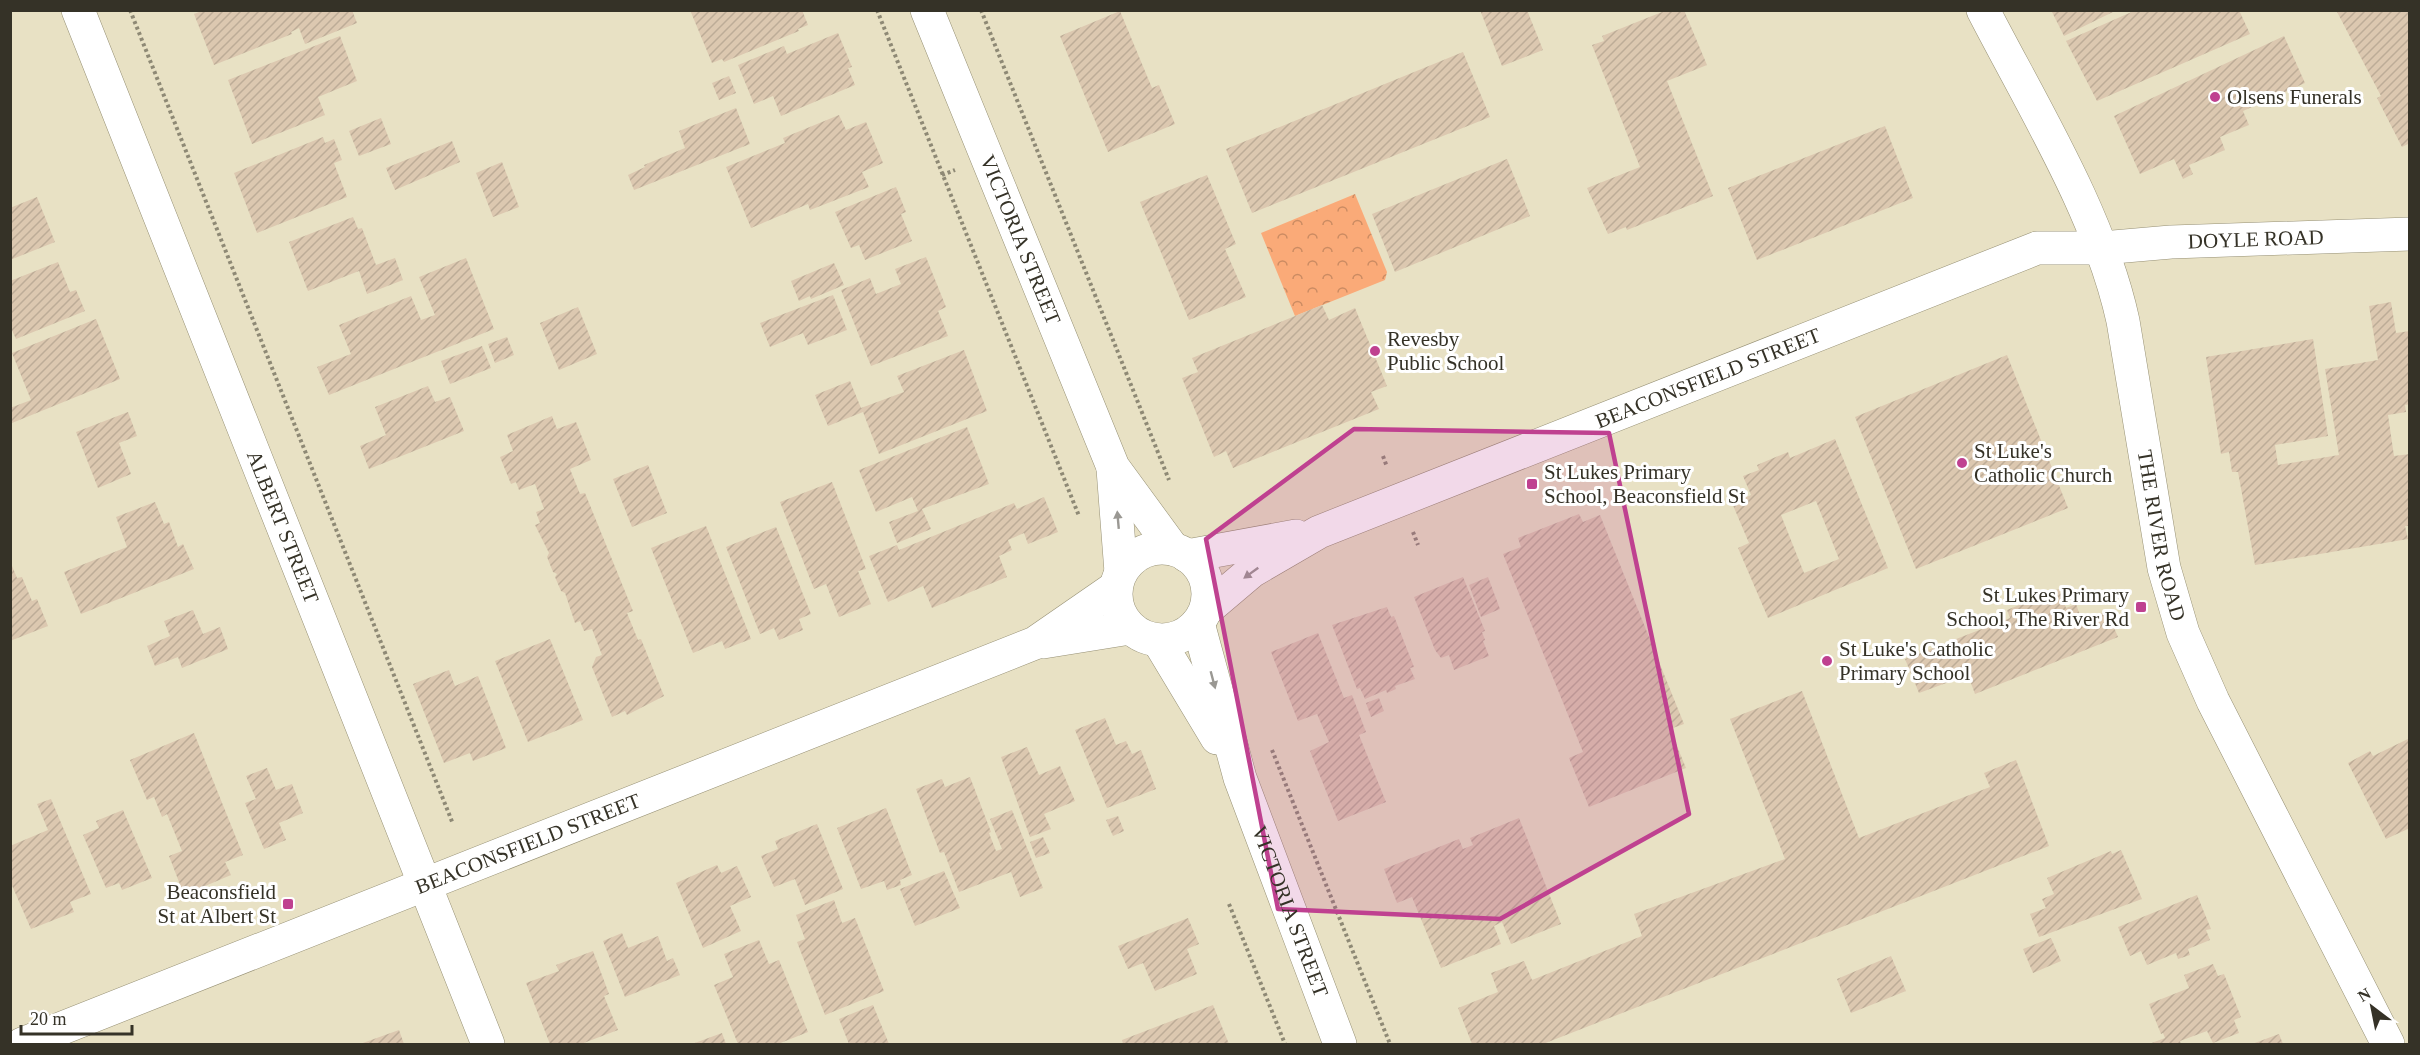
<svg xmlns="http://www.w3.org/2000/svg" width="2420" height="1055" font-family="Georgia,serif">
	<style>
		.park { fill: url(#park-crowns) }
		.building { fill: url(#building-hatch); fill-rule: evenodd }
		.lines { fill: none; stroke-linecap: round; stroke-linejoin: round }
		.minor-casing { stroke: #969074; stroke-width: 34 }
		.major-casing { stroke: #969074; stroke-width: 34 }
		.path { stroke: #8e8975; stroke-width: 4; stroke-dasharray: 3 3; stroke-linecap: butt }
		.minor { stroke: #fff; stroke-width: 33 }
		.major { stroke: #fff; stroke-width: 33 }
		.oneway { fill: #9a9893 }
		.marked { fill: #bf4190; fill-opacity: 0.2; stroke: #bf4190; stroke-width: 4.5; stroke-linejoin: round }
		.poi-dot { fill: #bf4190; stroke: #fff; stroke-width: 2 }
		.labels { text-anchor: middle; stroke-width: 6; stroke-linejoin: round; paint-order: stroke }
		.poi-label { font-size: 21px; fill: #353227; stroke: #fff; text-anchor: start }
		.street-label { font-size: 21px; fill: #353227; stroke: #fff }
	</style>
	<defs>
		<pattern id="park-crowns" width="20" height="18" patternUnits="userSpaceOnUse" patternTransform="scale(1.5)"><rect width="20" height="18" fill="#faaa78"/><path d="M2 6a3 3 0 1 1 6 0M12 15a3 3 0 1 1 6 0" fill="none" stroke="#cb8b62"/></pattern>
		<pattern id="building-hatch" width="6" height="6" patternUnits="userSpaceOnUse" patternTransform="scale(1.5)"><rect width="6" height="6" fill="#dcc8b0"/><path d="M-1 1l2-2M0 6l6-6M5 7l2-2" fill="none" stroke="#bdac97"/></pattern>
	</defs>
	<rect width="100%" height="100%" fill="#e8e1c4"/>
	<path class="park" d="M1355,194L1387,272L1385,280L1295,316L1261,233Z"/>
	<path class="building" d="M204,10H352L357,23L305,44L299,28L291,32L292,34L214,65L194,14Z
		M690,10H802L808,25L798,29L799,31L724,62L722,59L712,63Z
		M1480,10H1527L1543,50L1502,66Z
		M1667,10H1684L1707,65L1667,81L1713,196L1627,230L1626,227L1608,234L1587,188L1640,167L1592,45L1604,41L1602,36Z
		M2051,10H2117L2064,36Z
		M2136,10H2239L2250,34L2097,101L2066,41Z
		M2336,10H2408L2410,14V143L2402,147L2377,98L2381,96Z
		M1120,11L1152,88L1159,85L1175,124L1108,152L1060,36Z
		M838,33L852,67L848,68L855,85L781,116L773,96L754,104L738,65L784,46L787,54Z
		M340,36L357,81L318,97L325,115L252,144L228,80Z
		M2284,36L2305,83L2243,111L2249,125L2220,137L2225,150L2189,165L2193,174L2183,179L2174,159L2140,174L2114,116Z
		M1463,52L1490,117L1252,213L1226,149Z
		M729,76L736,93L719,100L712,83Z
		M736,108L750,144L634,190L628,175L645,167L644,165L685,148L679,131Z
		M839,115L846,130L866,122L883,163L862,172L869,187L810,210L808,204L751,228L726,167L785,143L783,138Z
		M381,118L391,144L359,156L349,131Z
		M1885,126L1913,198L1757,260L1728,188Z
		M323,137L325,143L334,139L342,160L334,163L347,197L257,233L234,173Z
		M452,141L460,162L395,190L386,168Z
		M1507,159L1530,216L1395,272L1372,214Z
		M502,162L519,207L493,217L476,173Z
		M1207,175L1236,244L1225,249L1246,297L1189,320L1140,202Z
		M896,187L906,212L901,214L912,241L865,260L859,245L851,248L835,212Z
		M37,197L55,242L10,260V208Z
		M353,217L358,229L362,228L376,265L395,258L403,280L367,294L359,271L308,291L289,242Z
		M926,257L946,307L938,311L948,336L871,366L841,290L870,278L876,294L901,284L895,269Z
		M466,258L494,329L329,395L317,367L351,354L339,325L411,296L421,320L435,315L419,277Z
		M58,262L70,292L76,290L85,311L16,339L10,326V281Z
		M834,263L844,285L811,299L810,296L799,301L791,281Z
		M833,295L847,330L808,345L803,333L770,347L760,323Z
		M2391,302L2396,333L2410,331V404L2405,405L2406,412L2388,415L2394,456L2410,454V526H2405L2408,539L2255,565L2238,472H2232L2229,452L2221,454L2206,357L2313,339L2328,436L2275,445L2278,465L2339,455L2325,369L2378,360L2369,306Z
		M1322,305L1329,320L1355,308L1387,386L1371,392L1379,409L1233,468L1226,451L1214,457L1182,378L1198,372L1192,358Z
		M578,307L597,354L559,370L540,323Z
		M96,319L120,379L12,423L10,408L31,400L12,353Z
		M507,337L514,355L495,363L488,344Z
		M482,346L491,368L450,384L441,361Z
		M964,350L987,411L879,454L863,412L828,426L815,395L850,381L861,408L904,392L897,376Z
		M2007,355L2068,508L1916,569L1855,417Z
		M428,386L435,402L450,397L464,431L369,469L360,446L386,435L375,407Z
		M128,412L137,436L119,443L131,474L98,488L76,432Z
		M552,416L557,429L576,422L591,460L570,469L580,494L585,493L633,611L627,613L638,640L641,639L664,696L627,715L625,711L612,717L592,667L596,657L602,655L592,629L584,631L580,621L575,623L565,593L561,591L555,577L557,574L553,572L547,557L549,553L535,525L540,523L536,512L544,509L535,484L519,490L516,482L511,484L500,457L513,451L507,435Z
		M967,427L989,484L922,509L931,529L897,543L889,522L918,511L912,497L876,512L859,470Z
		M1835,439L1888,568L1768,618L1738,548L1749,543L1732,503L1751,495L1743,476L1759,470L1757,465L1788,452L1790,458ZM1816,501L1839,559L1804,573L1781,515Z
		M648,465L667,513L632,527L613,479Z
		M832,482L866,569L858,571L871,604L839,617L826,584L814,589L780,502Z
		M1044,497L1058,532L1028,544L1024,533L1008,540L1012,550L999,556L1007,577L932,608L923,586L888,602L869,556L897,545L899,550L1014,503L1017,509Z
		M155,502L164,524L169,522L178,547L183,544L194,569L81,614L64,572L127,547L116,517Z
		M1579,514L1583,522L1600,515L1684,724L1670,729L1686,768L1589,807L1569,758L1583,752L1503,554L1521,547L1518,538Z
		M706,526L751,639L725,649L722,641L693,653L651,548Z
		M776,527L811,614L799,619L803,630L779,640L774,628L760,634L726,547Z
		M10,561L17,578L22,577L32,601L37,599L48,626L10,641Z
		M1463,577L1485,631L1482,632L1485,640L1483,641L1489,656L1454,670L1449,655L1441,658L1435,650L1414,597Z
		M1488,577L1500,609L1481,617L1469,585Z
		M2059,589L2066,608L2076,604L2082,621L2107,611L2118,637L1975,694L1968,675L1919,693L1905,659L2010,618L2007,610Z
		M1387,607L1391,617L1394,616L1414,667L1410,668L1415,679L1395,686L1396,689L1387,693L1386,690L1365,699L1360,688L1357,689L1332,625Z
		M193,610L203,634L220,627L228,649L182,668L178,657L155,666L147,646L170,636L164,621Z
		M1318,633L1344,698L1352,695L1366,732L1359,735L1386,802L1338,821L1310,751L1329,742L1317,714L1298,721L1271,652Z
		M550,639L583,720L528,742L495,661Z
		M449,670L455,686L478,676L506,748L473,761L470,753L444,763L413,684Z
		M1802,691L1859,838L1990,787L1984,773L2016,760L2049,846L1543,1044H1472L1458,1008L1498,992L1491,973L1524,961L1532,980L1642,936L1634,914L1785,859L1730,719Z
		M1379,698L1384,711L1371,717L1366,703Z
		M1105,718L1116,745L1126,741L1132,754L1141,750L1156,789L1107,808L1075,730Z
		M194,733L243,855L225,862L231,875L184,895L169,856L182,851L167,814L162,817L154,797L147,800L130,760Z
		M2410,738V828L2386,839L2348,763L2370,751L2373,756Z
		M1027,747L1039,775L1060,766L1075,801L1044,814L1051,829L1030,837L1001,757Z
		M267,768L276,790L292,784L303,813L279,823L286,840L264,849L245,803L256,799L246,776Z
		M970,777L991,832L989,833L996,851L1002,849L990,819L1012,810L1043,888L1020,897L1011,872L959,892L944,852L940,853L916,789L942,779L945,787Z
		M51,799L91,894L70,902L74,912L31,929L10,881V846L48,830L37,804Z
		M886,808L912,875L900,880L901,885L887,890L884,881L861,889L837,828Z
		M123,810L152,878L122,890L119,883L106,888L83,835L99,828L96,821Z
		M1118,816L1124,831L1113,836L1106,820Z
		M1519,818L1561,924L1511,944L1502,922L1494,926L1501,944L1441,968L1412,897L1397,903L1384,869L1459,839L1463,849L1473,845L1470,838Z
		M817,824L843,889L805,905L795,879L774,887L761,856L778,849L775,841Z
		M1043,837L1050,853L1036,858L1030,842Z
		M2121,850L2142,899L2039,937L2030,914L2046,908L2042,899L2054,894L2047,878L2111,851L2112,854Z
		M717,865L721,873L737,866L751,897L730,906L741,931L703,948L676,883Z
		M944,871L960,908L915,926L900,889Z
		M2197,895L2211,929L2206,930L2210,940L2188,949L2190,955L2178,959L2176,953L2147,965L2141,951L2130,956L2118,927Z
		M834,900L842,923L855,918L884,991L825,1015L797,942L805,939L796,915Z
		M1188,918L1199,944L1187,949L1197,974L1155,991L1143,963L1128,969L1118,946Z
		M622,933L628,948L658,936L667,961L673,958L680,975L625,997L603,941Z
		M2051,938L2061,961L2033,973L2023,949Z
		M759,940L769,964L779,960L808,1032L778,1044H738L714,985L733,977L724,954Z
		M593,951L609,994L604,996L618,1030L581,1044H550L526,983L559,971L556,965Z
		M1891,956L1906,991L1851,1013L1837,979Z
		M2213,964L2218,976L2224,974L2241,1017L2234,1020L2239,1033L2213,1043L2207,1031L2180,1041L2181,1044H2149L2165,1038L2163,1033L2161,1034L2149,1004L2189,988L2184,975Z
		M873,1005L889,1044H849L839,1019Z
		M1213,1005L1229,1044H1123L1122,1040Z
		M399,1030L404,1044H360Z
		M722,1033L726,1044H692Z
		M2279,1034L2283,1044H2252Z"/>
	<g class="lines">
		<g class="minor-casing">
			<g id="minor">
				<path id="s1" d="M78,10L488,1044"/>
				<path id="s2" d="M927,10L1113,467L1173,549"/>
				<path id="s3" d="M2102,248L2171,242L2410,234"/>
				<path d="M1113,469L1121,572"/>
				<path id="s4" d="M1198,623L1240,778L1340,1044"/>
				<path d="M1158,640L1217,738"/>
			</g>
		</g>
		<g class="major-casing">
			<g id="major">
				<path id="s5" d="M1983,10C2033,107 2100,215 2123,321L2164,568L2183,633L2213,701L2388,1044"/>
				<circle cx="1162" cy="594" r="46"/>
				<path d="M1187,556L1296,536"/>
				<path id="s6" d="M1206,610L1252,571L1319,532L2037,248H2102"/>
				<path d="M1043,642L1130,628"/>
				<path id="s7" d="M22,1044L1035,643L1116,587"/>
			</g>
		</g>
		<path class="path" d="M130,10L453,824
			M877,10L1079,516
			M981,10L1169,480
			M942,175L955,170
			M1383,456L1387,467
			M1413,532L1418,545
			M1272,750L1390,1044
			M1229,904L1285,1044"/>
		<use href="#minor" class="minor"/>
		<use href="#major" class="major"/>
	</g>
	<defs><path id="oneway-solid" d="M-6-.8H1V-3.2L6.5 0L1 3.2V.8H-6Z" transform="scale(1.5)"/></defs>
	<g class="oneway">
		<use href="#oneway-solid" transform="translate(1118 520) rotate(-95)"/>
		<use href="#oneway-solid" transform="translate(1251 573) rotate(144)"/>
		<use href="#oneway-solid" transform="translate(1213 680) rotate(75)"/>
	</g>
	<path class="marked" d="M1354,429L1609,433L1689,814L1500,919L1278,909L1206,539Z"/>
	<g class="poi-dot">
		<circle cx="2215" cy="97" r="6"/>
		<circle cx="1375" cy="351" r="6"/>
		<circle cx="1962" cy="463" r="6"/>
		<rect x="1526" y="478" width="12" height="12" rx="3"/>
		<rect x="2135" y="601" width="12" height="12" rx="3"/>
		<circle cx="1827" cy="661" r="6"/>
		<rect x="282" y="898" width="12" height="12" rx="3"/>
	</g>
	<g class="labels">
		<g class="poi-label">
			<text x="2227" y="104">Olsens Funerals</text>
			<text x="1387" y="346">Revesby<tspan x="1387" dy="24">Public School</tspan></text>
			<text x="1974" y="458">St Luke's<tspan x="1974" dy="24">Catholic Church</tspan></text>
			<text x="1544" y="479">St Lukes Primary<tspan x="1544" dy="24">School, Beaconsfield St</tspan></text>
			<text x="2129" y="602" text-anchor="end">St Lukes Primary<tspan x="2129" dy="24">School, The River Rd</tspan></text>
			<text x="1839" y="656">St Luke's Catholic<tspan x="1839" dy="24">Primary School</tspan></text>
			<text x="276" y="899" text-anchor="end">Beaconsfield<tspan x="276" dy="24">St at Albert St</tspan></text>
		</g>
		<g class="street-label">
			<text dy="7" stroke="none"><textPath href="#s2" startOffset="248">VICTORIA STREET</textPath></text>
			<text dy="7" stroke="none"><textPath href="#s3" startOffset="154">DOYLE ROAD</textPath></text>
			<text dy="7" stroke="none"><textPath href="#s6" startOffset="556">BEACONSFIELD STREET</textPath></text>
			<text dy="7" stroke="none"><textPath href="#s1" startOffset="556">ALBERT STREET</textPath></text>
			<text dy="7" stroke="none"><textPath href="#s5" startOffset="560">THE RIVER ROAD</textPath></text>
			<text dy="7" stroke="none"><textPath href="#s7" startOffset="544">BEACONSFIELD STREET</textPath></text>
			<text dy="7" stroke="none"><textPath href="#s4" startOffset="303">VICTORIA STREET</textPath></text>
		</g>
	</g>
	<rect width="2420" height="1055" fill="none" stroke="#353227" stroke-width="24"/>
	<g transform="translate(2372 1007) rotate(328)" stroke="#ffffff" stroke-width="4.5" paint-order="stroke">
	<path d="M0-4.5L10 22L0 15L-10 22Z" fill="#353227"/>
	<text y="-9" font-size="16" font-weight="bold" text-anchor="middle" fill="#353227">N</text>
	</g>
	<path d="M21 1025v9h111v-9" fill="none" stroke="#353227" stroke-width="3"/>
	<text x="30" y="1025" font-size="18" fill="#353227" stroke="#ffffff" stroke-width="4.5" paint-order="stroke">20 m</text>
</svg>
